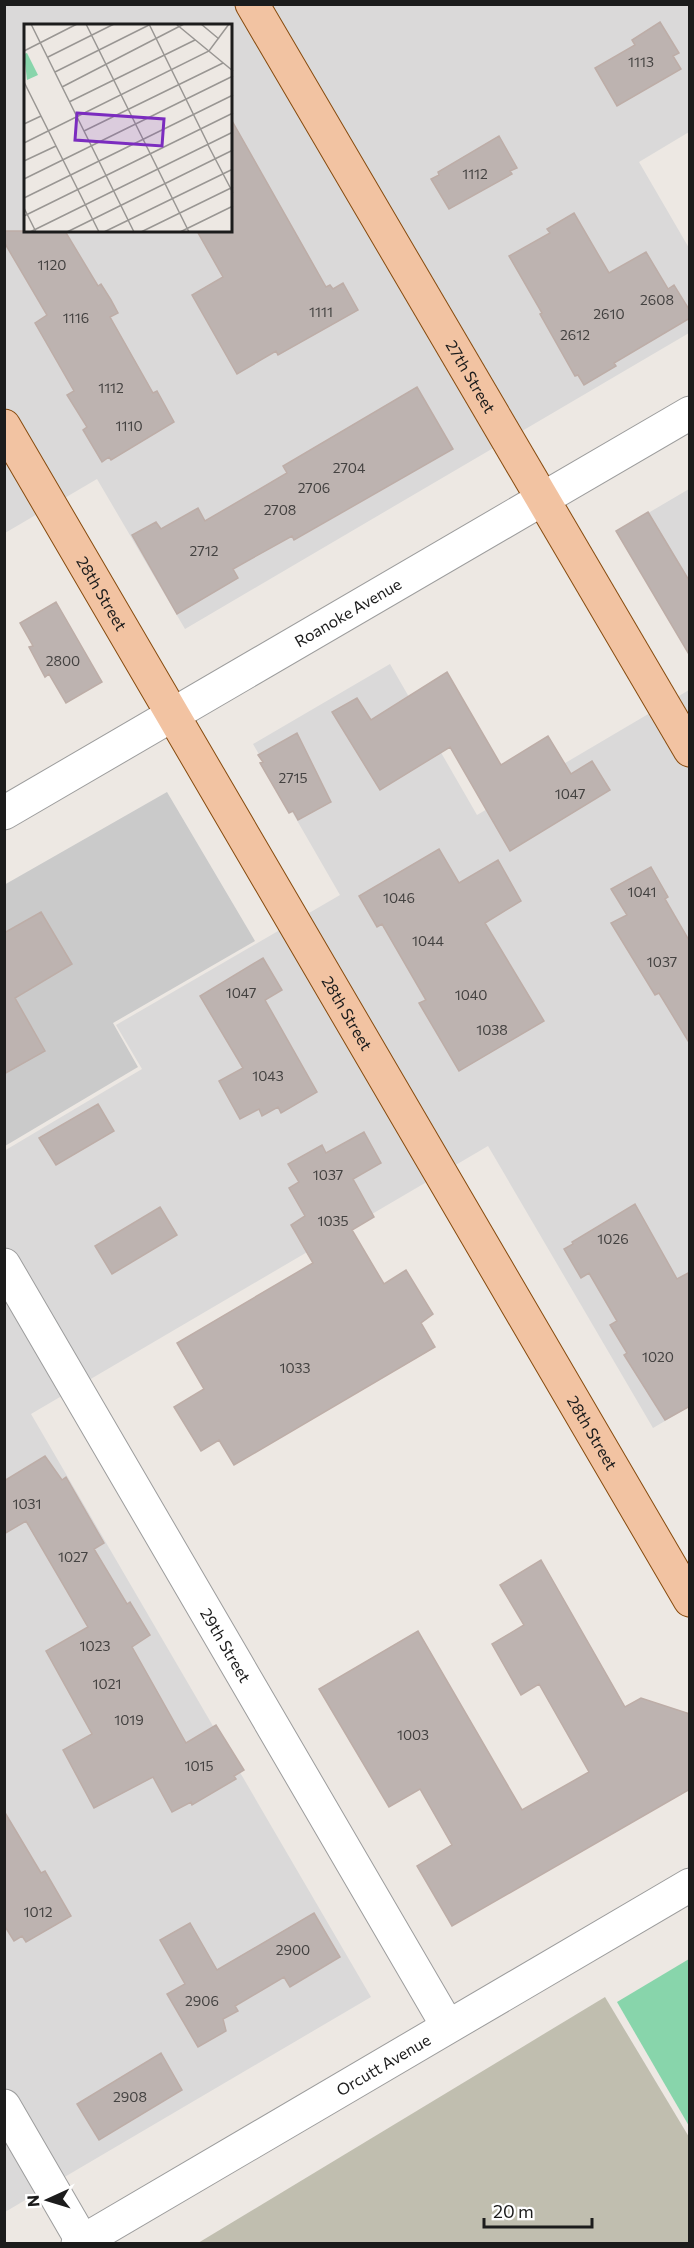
<svg xmlns="http://www.w3.org/2000/svg" width="694" height="2248" font-family="Commissioner,sans-serif">
	<style>
		.residential { fill: #dad9d9; fill-rule: evenodd }
		.religious { fill: #cacaca }
		.construction { fill: #c0beaf }
		.pitch { fill: #88d5ab }
		.building { fill: #bdb3b0; stroke: #bdada7; stroke-width: 1.5 }
		.lines { fill: none; stroke-linecap: round; stroke-linejoin: round }
		.minor-casing { stroke: #9d9d9d; stroke-width: 35 }
		.major-casing { stroke: #874b0e; stroke-width: 35 }
		.minor { stroke: #fff; stroke-width: 33 }
		.major { stroke: #f2c3a2; stroke-width: 33 }
		.labels { text-anchor: middle; stroke-width: 5; stroke-linejoin: round; paint-order: stroke }
		.number-label { font-size: 14px; fill: #444241 }
		.street-label { font-size: 16px; fill: #1c1c1c; stroke: #fff }
		.inset-road { fill: none; stroke: #999693; stroke-width: 1.5 }
		.view { fill: #7b2cbf; fill-opacity: 0.15; stroke: #7b2cbf; stroke-width: 3 }
		.inset-edge { fill: none; stroke: #1c1c1c; stroke-width: 3 }
	</style>
	<rect width="100%" height="100%" fill="#ede8e3"/>
	<path class="residential" d="M5,5H689V132L639,162L689,248V333L185,629L97,479L5,533ZM26,26H231V231H26Z
		M689,489V645L621,529Z
		M390,664L477,815L689,690V1407L653,1428L488,1146L31,1414L371,1997L5,2212L4,1151L142,1069L116,1025L340,895L253,744Z"/>
	<path class="religious" d="M167,792L255,941L113,1023L138,1067L5,1146L4,885Z"/>
	<path class="construction" d="M605,1997L689,2137V2243H198Z"/>
	<path class="pitch" d="M689,1959V2126L617,2002Z"/>
	<path class="building" d="M660,22L679,53L673,56L681,69L617,106L595,68L635,45L632,40Z
		M231,119L326,287L330,285L333,289L343,283L358,310L278,355L276,351L237,374L192,295L223,277L197,231H231Z
		M499,136L517,168L510,171L512,174L449,209L431,179L439,175L438,172Z
		M574,213L609,273L646,252L668,289L674,285L690,311V318L614,363L616,366L584,385L578,375L575,376L540,314L542,313L509,256L550,233L547,229Z
		M4,231H65L98,286L101,284L111,300L118,313L110,317L153,393L157,391L174,422L111,460L109,457L102,462L83,430L87,427L67,395L74,391L35,323L47,315L4,242Z
		M417,387L453,449L294,540L292,536L233,569L238,578L177,614L132,535L156,522L161,529L198,508L205,521L287,473L283,466Z
		M648,512L690,582V656L616,531Z
		M56,602L102,682L66,703L49,674L45,677L29,647L33,646L20,623Z
		M447,672L501,765L548,736L571,774L592,761L610,790L510,851L450,747L380,790L332,712L357,698L371,720Z
		M297,733L331,802L298,820L293,811L289,813L260,763L263,762L258,755Z
		M439,849L459,883L498,860L521,901L485,923L544,1021L459,1071L419,1003L426,1000L382,924L377,927L359,896Z
		M651,867L668,897L665,899L690,942V1044L659,993L655,995L611,923L627,915L611,889Z
		M41,912L72,964L15,998L45,1051L4,1074V933Z
		M263,958L282,990L265,1000L317,1092L281,1113L278,1107L262,1116L259,1109L240,1119L219,1081L243,1068L200,996Z
		M98,1104L114,1131L56,1165L39,1138Z
		M364,1132L381,1163L353,1179L374,1217L352,1230L384,1284L406,1270L433,1314L421,1323L435,1347L234,1465L219,1440L201,1451L174,1407L204,1389L177,1343L313,1263L291,1225L305,1216L289,1188L299,1182L288,1164L322,1145L326,1153Z
		M635,1204L677,1279L690,1272V1406L665,1420L624,1355L627,1353L610,1325L617,1321L589,1273L581,1278L564,1249L573,1244L572,1242Z
		M160,1207L177,1235L112,1274L95,1246Z
		M45,1456L62,1480L66,1477L104,1543L94,1549L127,1604L130,1602L150,1635L132,1647L186,1743L216,1725L244,1770L234,1776L236,1779L192,1805L191,1802L172,1812L153,1777L94,1808L63,1750L92,1734L46,1651L88,1627L26,1521L4,1534V1481Z
		M541,1560L625,1707L641,1698L690,1714V1789L452,1926L417,1866L452,1845L420,1789L389,1807L319,1689L418,1631L522,1810L589,1772L539,1684L521,1695L492,1644L524,1625L500,1585Z
		M4,1811L41,1873L45,1871L71,1916L26,1942L22,1936L14,1941L4,1925Z
		M314,1913L340,1957L290,1987L284,1977L235,2006L238,2011L223,2019L226,2031L198,2047L167,1994L185,1984L160,1940L190,1923L217,1970Z
		M161,2053L182,2090L99,2140L77,2104Z"/>
	<g class="lines">
		<g class="minor-casing">
			<g id="minor">
				<path id="s1" d="M4,813L690,413"/>
				<path id="s2" d="M4,1265L447,2025"/>
				<path d="M4,2106L84,2244"/>
				<path id="s3" d="M78,2244L690,1885"/>
			</g>
		</g>
		<g class="major-casing">
			<g id="major">
				<path id="s4" d="M252,4L690,750"/>
				<path id="s5" d="M4,426L690,1600"/>
			</g>
		</g>
		<use href="#minor" class="minor"/>
		<use href="#major" class="major"/>
	</g>
	<g class="labels">
		<g class="number-label">
			<text x="641" y="67">1113</text>
			<text x="475" y="179">1112</text>
			<text x="52" y="270">1120</text>
			<text x="657" y="305">2608</text>
			<text x="321" y="317">1111</text>
			<text x="609" y="319">2610</text>
			<text x="76" y="323">1116</text>
			<text x="575" y="340">2612</text>
			<text x="111" y="393">1112</text>
			<text x="129" y="431">1110</text>
			<text x="349" y="473">2704</text>
			<text x="314" y="493">2706</text>
			<text x="280" y="515">2708</text>
			<text x="204" y="556">2712</text>
			<text x="63" y="666">2800</text>
			<text x="293" y="783">2715</text>
			<text x="570" y="799">1047</text>
			<text x="642" y="897">1041</text>
			<text x="399" y="903">1046</text>
			<text x="428" y="946">1044</text>
			<text x="662" y="967">1037</text>
			<text x="241" y="998">1047</text>
			<text x="471" y="1000">1040</text>
			<text x="492" y="1035">1038</text>
			<text x="268" y="1081">1043</text>
			<text x="328" y="1180">1037</text>
			<text x="333" y="1226">1035</text>
			<text x="613" y="1244">1026</text>
			<text x="658" y="1362">1020</text>
			<text x="295" y="1373">1033</text>
			<text x="27" y="1509">1031</text>
			<text x="73" y="1562">1027</text>
			<text x="95" y="1651">1023</text>
			<text x="107" y="1689">1021</text>
			<text x="129" y="1725">1019</text>
			<text x="413" y="1740">1003</text>
			<text x="199" y="1771">1015</text>
			<text x="38" y="1917">1012</text>
			<text x="293" y="1955">2900</text>
			<text x="202" y="2006">2906</text>
			<text x="130" y="2102">2908</text>
		</g>
		<g class="street-label">
			<text dy="6" stroke="none"><textPath href="#s4" startOffset="432">27th Street</textPath></text>
			<text dy="6" stroke="none"><textPath href="#s5" startOffset="194">28th Street</textPath></text>
			<text dy="6" stroke="none"><textPath href="#s1" startOffset="398">Roanoke Avenue</textPath></text>
			<text dy="6" stroke="none"><textPath href="#s5" startOffset="680">28th Street</textPath></text>
			<text dy="6" stroke="none"><textPath href="#s5" startOffset="1166">28th Street</textPath></text>
			<text dy="6" stroke="none"><textPath href="#s2" startOffset="440">29th Street</textPath></text>
			<text dy="6" stroke="none"><textPath href="#s3" startOffset="354">Orcutt Avenue</textPath></text>
		</g>
	</g>
	<g transform="translate(24 24)">
		<rect width="208" height="208" fill="#ede8e3"/>
		<path d="M3,29L14,51L3,56L0,30Z" fill="#88d5ab"/>
		<path class="inset-road" d="M7,0L110,208M62,0L165,208M125,0L184,120M152,0L209,47M177,0L195,15M0,27L53,0M24,33L90,0M31,48L127,0M0,58L75,208M38,63L160,0M45,78L171,16M0,100L17,92M60,107L199,39M0,119L185,27L205,0M184,121L209,169M0,137L32,122M0,155L209,52M0,174L209,71M0,184L12,208M0,192L209,89M6,208L209,108M43,208L209,126M80,208L209,145M117,208L209,163M156,208L209,182"/>
		<path class="view" d="M53,89L140,95L138,122L51,116Z"/>
		<rect width="208" height="208" class="inset-edge"/>
	</g>
	<rect width="694" height="2248" fill="none" stroke="#1c1c1c" stroke-width="12"/>
	<g transform="translate(48 2200) rotate(266)" stroke="#ffffff" stroke-width="4.5" paint-order="stroke">
	<path d="M0-4.5L10 22L0 15L-10 22Z" fill="#1c1c1c"/>
	<text y="-9" font-size="16" font-weight="bold" text-anchor="middle" fill="#1c1c1c">N</text>
	</g>
	<path d="M484 2218v9h108v-9" fill="none" stroke="#1c1c1c" stroke-width="3"/>
	<text x="493" y="2218" font-size="18" fill="#1c1c1c" stroke="#ffffff" stroke-width="4.5" paint-order="stroke">20 m</text>
</svg>
